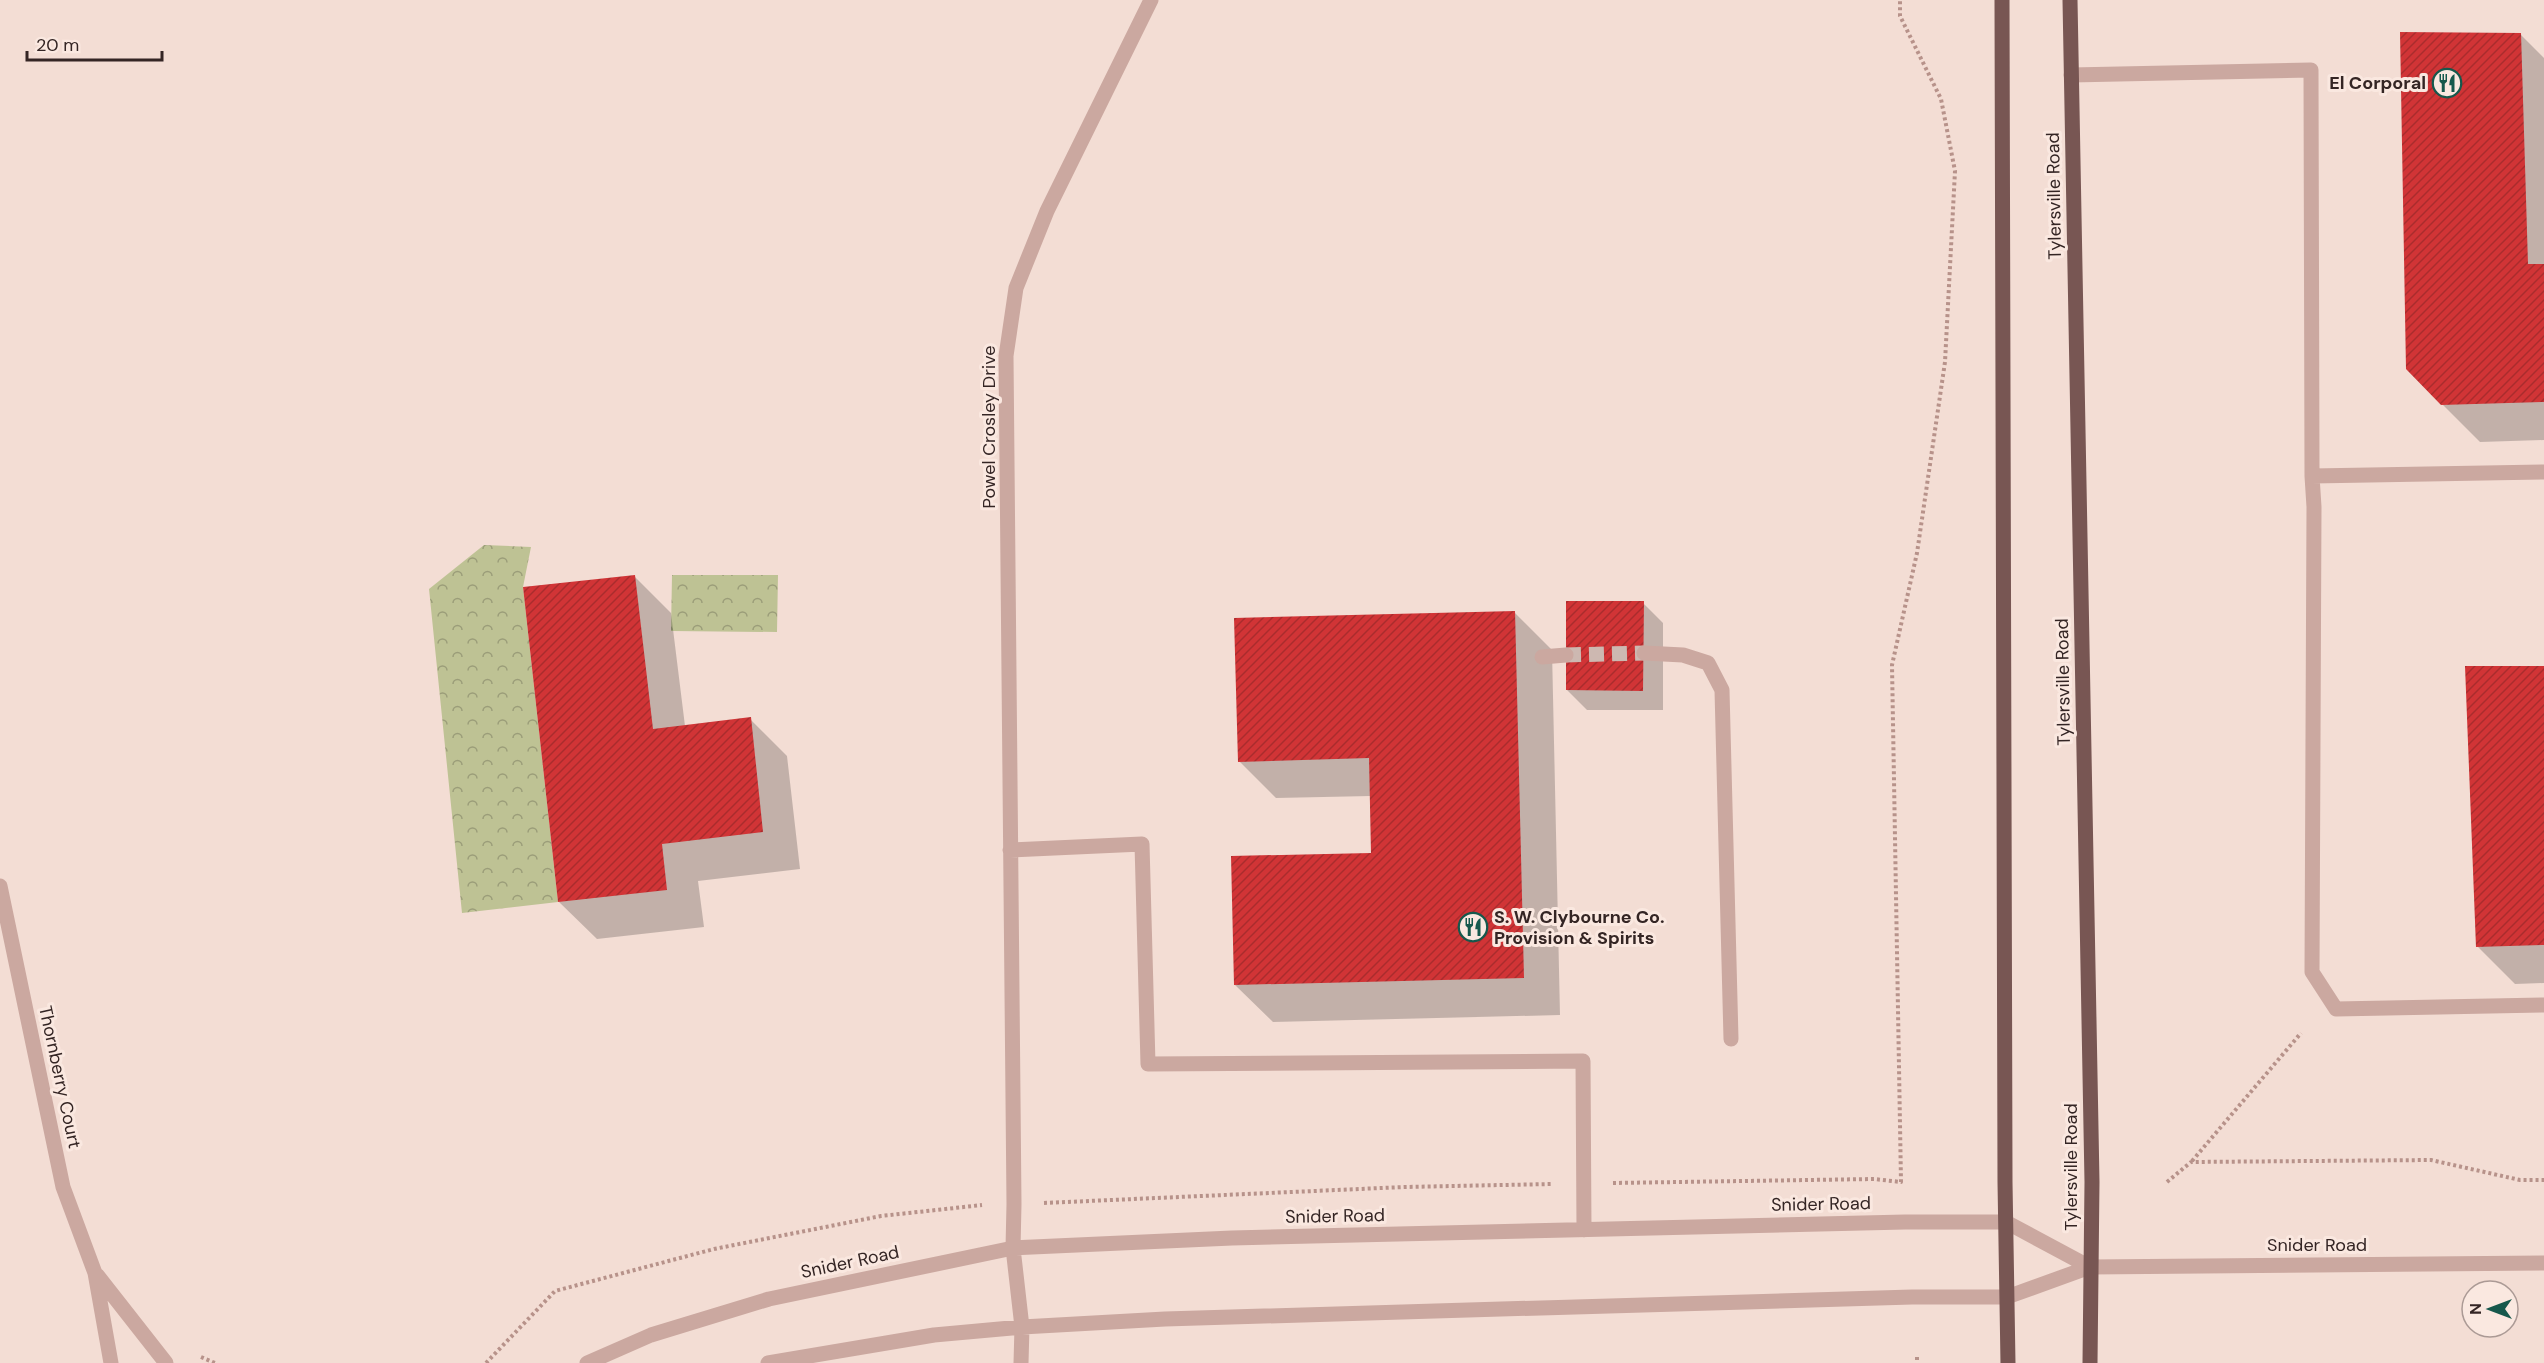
<svg xmlns="http://www.w3.org/2000/svg" width="2544" height="1363" font-family="'DM Sans',sans-serif">
	<style>
		.park { fill: url(#park-crowns) }
		.shadow { fill: #0003 }
		.building { fill: url(#building-hatch) }
		.lines { fill: none; stroke-linecap: round; stroke-linejoin: round }
		.minor-tunnel { stroke: #cdb8b1; stroke-width: 15; stroke-dasharray: 15 8; stroke-linecap: butt }
		.path { stroke: #b7928a; stroke-width: 4; stroke-dasharray: 3 3; stroke-linecap: butt }
		.minor { stroke: #cba8a0; stroke-width: 15 }
		.major { stroke: #785653; stroke-width: 15 }
		.labels { text-anchor: middle; stroke-width: 6; stroke-linejoin: round; paint-order: stroke }
		.poi-label { font-size: 18px; font-weight: bold; fill: #342524; stroke: #fae8e0; text-anchor: end }
		.street-label { font-size: 18px; fill: #342524; stroke: #fae8e0 }
	</style>
	<defs>
		<pattern id="park-crowns" width="20" height="18" patternUnits="userSpaceOnUse" patternTransform="scale(1.5)"><rect width="20" height="18" fill="#bec294"/><path d="M2 6a3 3 0 1 1 6 0M12 15a3 3 0 1 1 6 0" fill="none" stroke="#9b9d79"/></pattern>
		<pattern id="building-hatch" width="6" height="6" patternUnits="userSpaceOnUse" patternTransform="scale(1.5)"><rect width="6" height="6" fill="#d13436"/><path d="M-1 1l2-2M0 6l6-6M5 7l2-2" fill="none" stroke="#aa2c2d"/></pattern>
	</defs>
	<rect width="100%" height="100%" fill="#f3ddd4"/>
	<path class="park" d="M484,545L531,547L523,587L558,902L462,913L429,589Z
		M672,575H778L777,632L671,631Z"/>
	<path class="shadow" d="M2520,34L2544,58V440L2480,442L2442,404Z
		M634,576L671,613L685,726L750,719L787,756L800,869L698,881L704,927L597,939L559,902Z
		M1643,603L1663,623V710H1587L1567,690Z
		M1515,613L1552,650L1560,1015L1273,1022L1235,985L1372,854L1371,796L1276,798L1239,761Z
		M2544,668V983L2515,984L2478,947Z"/>
	<path class="building" d="M2400,32L2521,33L2528,264H2544V402L2441,405L2406,369Z
		M635,575L653,729L751,717L763,832L662,844L667,890L558,902L523,587Z
		M1566,601H1644L1643,691L1566,690Z
		M1515,611L1524,978L1234,985L1231,856L1371,853L1369,758L1238,762L1234,618Z
		M2465,666H2544V945L2476,947Z"/>
	<g class="lines">
		<path class="minor-tunnel" d="M1566,655L1644,653"/>
		<path class="path" d="M2192,1161L2301,1033
			M2167,1182L2191,1162L2431,1160L2520,1180H2544
			M1613,1183L1874,1179L1901,1182L1892,665L1917,553L1945,362L1955,171L1941,99L1900,16V0
			M1044,1203L1404,1187L1552,1184
			M201,1357L215,1363
			M1917,1357V1363
			M486,1363L555,1291L714,1249L881,1216L982,1205"/>
		<path class="minor" d="M2071,75L2311,70L2312,476
			M2544,472L2312,476L2314,507L2312,972L2336,1009L2544,1005
			M1644,653L1683,655L1708,663L1722,690L1731,1039
			M1542,657L1566,655
			M1010,850L1142,844L1148,1064L1583,1061L1584,1230
			M0,886L63,1187L95,1273L111,1363
			M97,1275L166,1363
			M587,1363L651,1335L769,1299L1013,1248L1232,1238L1905,1222H2006L2090,1267
			M768,1363L934,1335L1022,1327L1165,1319L1912,1297H2007L2090,1267L2544,1263
			M1021,1363L1022,1327L1013,1248L1014,1204L1006,356L1016,288L1047,211L1151,0"/>
		<path class="major" d="M2002,0L2005,1182L2008,1363
			M2070,0L2092,1182L2090,1363"/>
	</g>
	<defs>
		<g id="restaurant-ring" transform="scale(1.5)"><circle r="9.5" fill="#fae8e0" stroke="#16584c" stroke-width="1.5"/><path d="M-5-6h1v4h1v-4h1v4h1v-4h1v5L-1.5 .5V6h-2V.5L-5-1ZM5-6V6H3V1.5H1.5Q1.5-4 5-6Z" fill="#16584c"/></g>
	</defs>
	<g fill-rule="evenodd">
		<use href="#restaurant-ring" x="2447" y="83"/>
		<use href="#restaurant-ring" x="1473" y="927"/>
	</g>
	<g class="labels">
		<g class="poi-label">
			<text x="2426" y="89">El Corporal</text>
			<text x="1494" y="923" text-anchor="start">S. W. Clybourne Co.<tspan x="1494" dy="21">Provision &amp; Spirits</tspan></text>
		</g>
		<g class="street-label">
			<text transform="translate(2054 196) rotate(-91)" y="6">Tylersville Road</text>
			<text transform="translate(989 427) rotate(-90)" y="6">Powel Crosley Drive</text>
			<text transform="translate(2063 682) rotate(-91)" y="6">Tylersville Road</text>
			<text transform="translate(60 1077) rotate(78)" y="6">Thornberry Court</text>
			<text transform="translate(2071 1167) rotate(-90)" y="6">Tylersville Road</text>
			<text transform="translate(1821 1204) rotate(-1)" y="6">Snider Road</text>
			<text transform="translate(1335 1216) rotate(-1)" y="6">Snider Road</text>
			<text x="2317" y="1251">Snider Road</text>
			<text transform="translate(850 1262) rotate(-12)" y="6">Snider Road</text>
		</g>
	</g>
	<g transform="translate(2490 1309) rotate(270)"><circle r="28" fill="#fae8e0" stroke="#ab9a95" stroke-width="1.5"/>
	<path d="M0-4.5L10 22L0 15L-10 22Z" fill="#16584c"/>
	<text y="-9" font-size="16" font-weight="bold" text-anchor="middle" fill="#342524">N</text>
	</g>
	<path d="M27 51v9h135v-9" fill="none" stroke="#342524" stroke-width="3"/>
	<text x="36" y="51" font-size="18" fill="#342524" stroke="#fae8e0" stroke-width="4.5" paint-order="stroke">20 m</text>
</svg>
